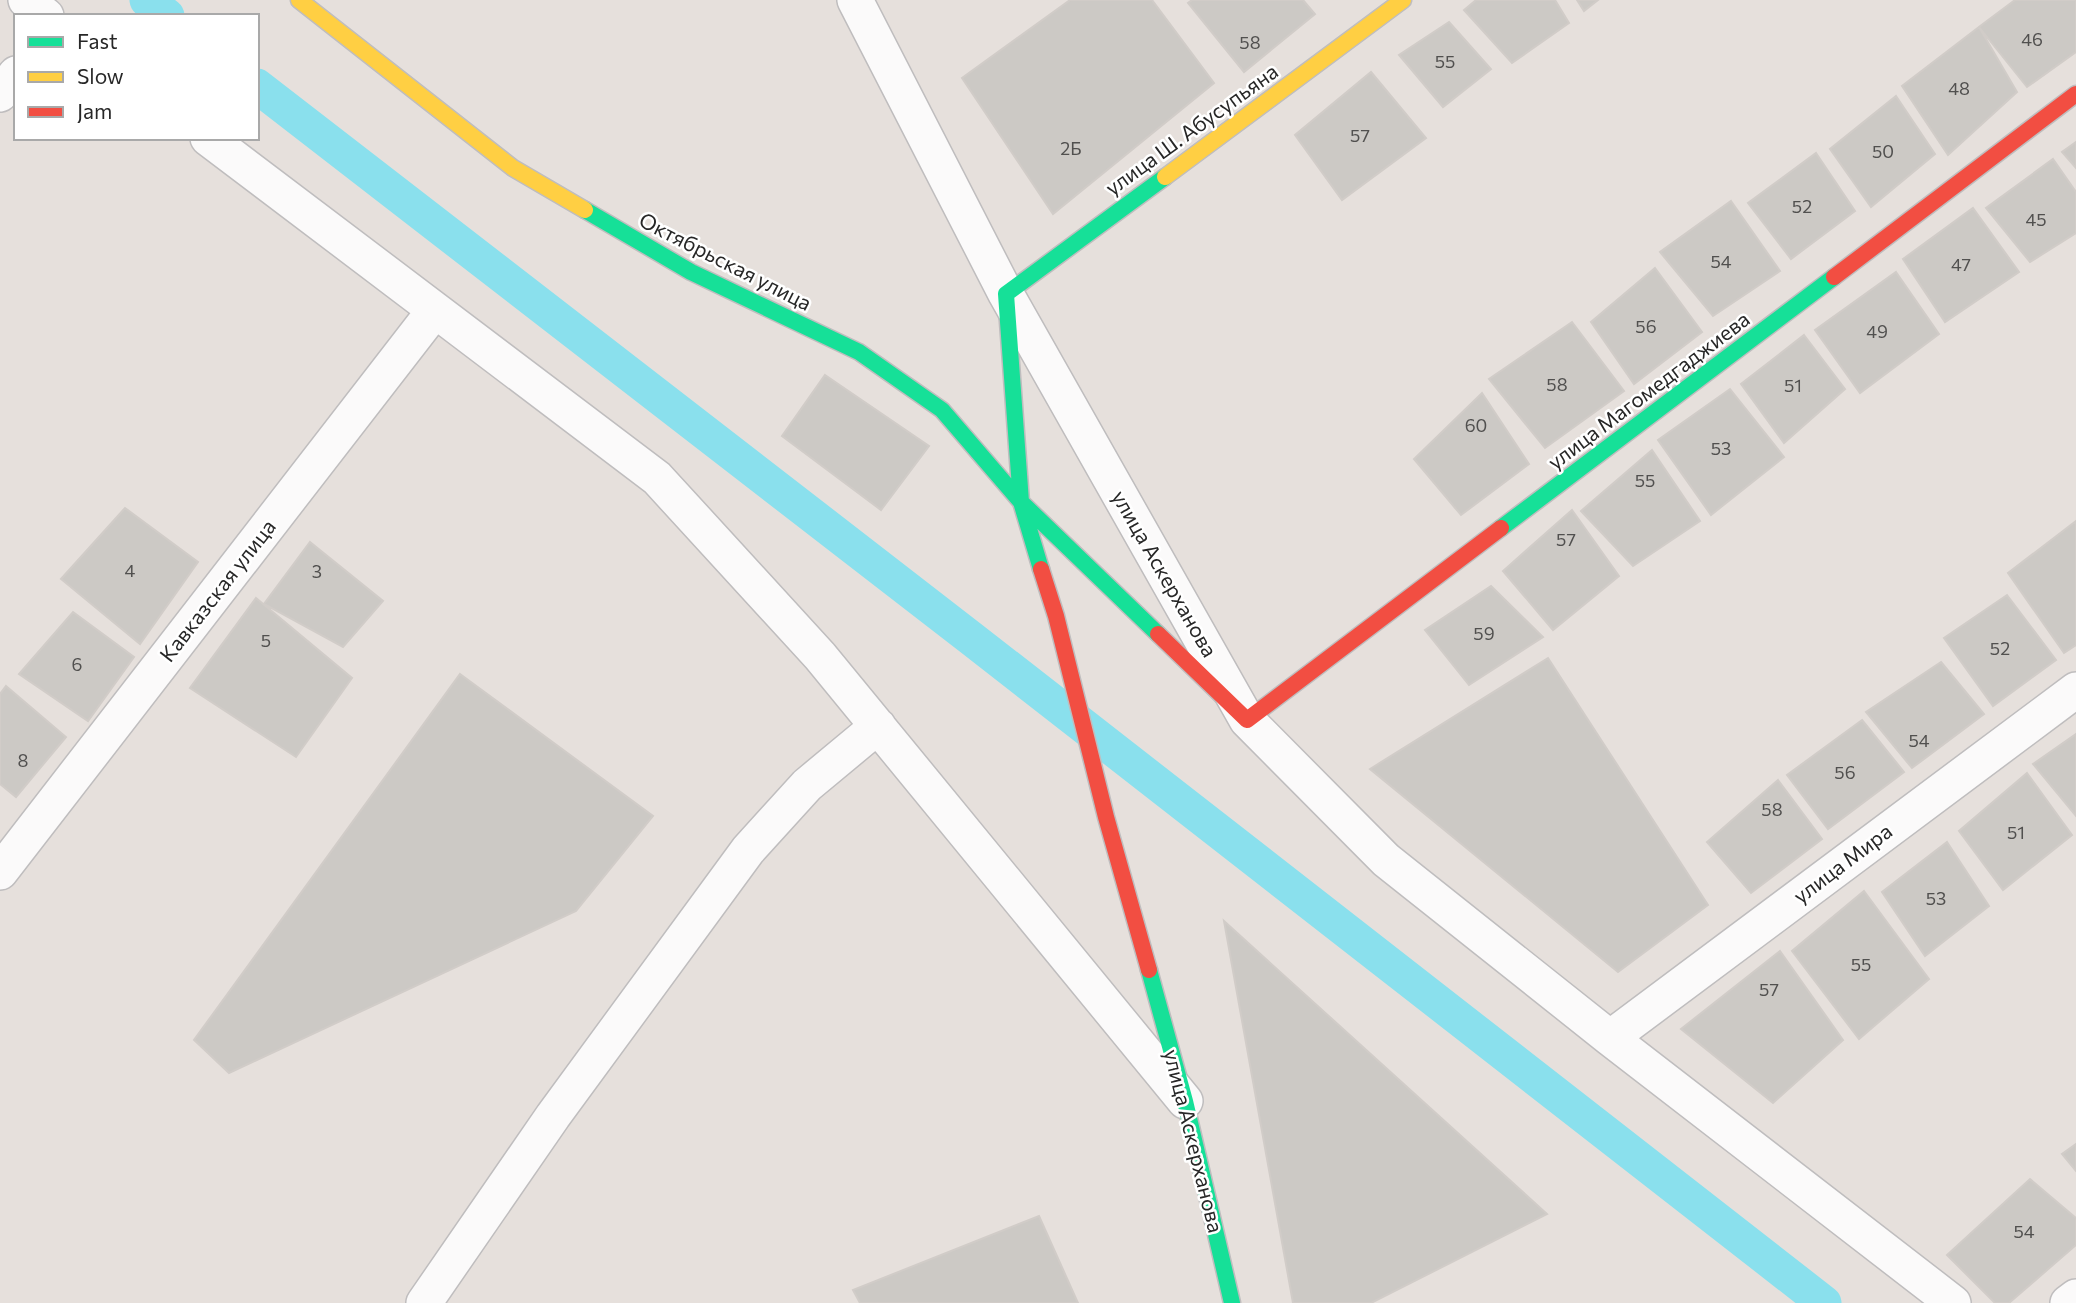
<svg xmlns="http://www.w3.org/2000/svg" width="2076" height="1303" font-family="Commissioner,sans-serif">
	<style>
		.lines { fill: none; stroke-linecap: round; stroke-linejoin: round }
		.canal { stroke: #8ae0ed; stroke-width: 35 }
		.building { fill: #ccc9c5; stroke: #d1ccc8; stroke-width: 2 }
		.street-casing { stroke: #bfbdbe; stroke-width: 38 }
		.fast-casing { stroke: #bfbdbe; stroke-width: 19 }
		.slow-casing { stroke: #bfbdbe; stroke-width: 19 }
		.jam-casing { stroke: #bfbdbe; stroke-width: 19 }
		.street { stroke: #fbfafa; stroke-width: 35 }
		.fast { stroke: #16e098; stroke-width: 16 }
		.slow { stroke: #ffcf43; stroke-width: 16 }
		.jam { stroke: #f24e42; stroke-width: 16 }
		.labels { text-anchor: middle; stroke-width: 5; stroke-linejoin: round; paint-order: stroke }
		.number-label { font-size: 18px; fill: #51504f }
		.street-label { font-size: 21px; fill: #272727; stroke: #fff }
	</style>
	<rect width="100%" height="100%" fill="#e6e0dc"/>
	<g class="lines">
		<path class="canal" d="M147,0L167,16
			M257,86L972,639L1824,1303"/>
	</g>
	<path class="building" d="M1070,0H1152L1214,83L1053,214L962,78Z
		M1192,0H1303L1315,14L1244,72L1188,3Z
		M1476,0H1555L1569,23L1512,63L1464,10Z
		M1577,0H1598L1584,11Z
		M2015,0H2076V52L2027,87L1979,27Z
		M1449,22L1491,69L1443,107L1399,55Z
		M1979,27L2017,92L1948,155L1902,86Z
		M1371,72L1426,138L1342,200L1295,135Z
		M1896,96L1935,154L1871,207L1830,149Z
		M2076,142V168L2062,152Z
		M1816,153L1855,211L1791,259L1748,203Z
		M2053,159L2076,192V233L2030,262L1986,208Z
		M1731,201L1780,271L1713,316L1660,252Z
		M1973,208L2019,272L1945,322L1903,259Z
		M1655,268L1702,332L1634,384L1591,322Z
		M1896,272L1939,334L1860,393L1815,330Z
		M1572,322L1624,391L1545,448L1489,379Z
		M1804,335L1845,389L1784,443L1741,384Z
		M825,375L929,446L881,510L782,436Z
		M1730,389L1784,457L1711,515L1658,440Z
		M1482,393L1529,464L1461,515L1414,459Z
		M1652,450L1700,521L1633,566L1581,511Z
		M125,508L198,562L140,644L61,579Z
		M1572,510L1619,576L1553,630L1503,571Z
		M2076,521V645L2064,653L2008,573Z
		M310,542L383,601L343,647L264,604Z
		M1491,586L1543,637L1469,685L1425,630Z
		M2007,595L2056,660L1993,706L1944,638Z
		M256,598L352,678L296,757L190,688Z
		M73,612L134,657L88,721L19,674Z
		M1548,658L1708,905L1618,972L1370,769Z
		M1941,662L1984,714L1912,768L1866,712Z
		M460,674L653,816L576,911L229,1073L194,1040Z
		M6,686L66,737L16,797L0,784V694Z
		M1862,720L1904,772L1828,829L1787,775Z
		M2076,734V816L2033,764Z
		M2027,773L2072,835L2003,890L1959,831Z
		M1778,780L1822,839L1751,893L1707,842Z
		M1947,842L1989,906L1925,956L1882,892Z
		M1864,891L1929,979L1859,1039L1792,951Z
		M1224,921L1547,1214L1371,1303H1293Z
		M1780,951L1843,1040L1773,1103L1681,1029Z
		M2076,1144V1171L2062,1154Z
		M2030,1179L2076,1218V1245L2009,1303H1995L1947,1255Z
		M1039,1216L1078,1303H860L853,1290Z"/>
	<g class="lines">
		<g class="street-casing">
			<path id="street" d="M26,0L46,16
				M855,0L1006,294L1247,720L1386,860L1610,1038L1953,1303
				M0,94L16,74
				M208,138L657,478L820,656L1185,1101
				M0,872L435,310
				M1610,1038L2076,690
				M424,1303L553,1116L748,850L807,785L878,726
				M2068,1303L2076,1297"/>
		</g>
		<g class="fast-casing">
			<path id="fast" d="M585,210L691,272L859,352L942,410L1021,502L1041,569
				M1501,528L1834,277
				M1158,634L1021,502L1006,294L1165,177
				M1149,970L1185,1101L1232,1303"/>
		</g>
		<g class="slow-casing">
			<path id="slow" d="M299,0L513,168L585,210
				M1165,177L1403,0"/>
		</g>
		<g class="jam-casing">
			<path id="jam" d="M1834,277L2076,94
				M1041,569L1056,616L1106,817L1149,970
				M1158,634L1247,720L1501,528"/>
		</g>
		<use href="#street" class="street"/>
		<use href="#fast" class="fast"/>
		<use href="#slow" class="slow"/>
		<use href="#jam" class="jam"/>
	</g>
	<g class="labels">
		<g class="number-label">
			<text x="2032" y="46">46</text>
			<text x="1250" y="49">58</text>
			<text x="1445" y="68">55</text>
			<text x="1959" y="95">48</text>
			<text x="1360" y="142">57</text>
			<text x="1071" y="155">2Б</text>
			<text x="1883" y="158">50</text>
			<text x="1802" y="213">52</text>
			<text x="2036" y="226">45</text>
			<text x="1721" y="268">54</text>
			<text x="1961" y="271">47</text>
			<text x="1646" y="333">56</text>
			<text x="1877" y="338">49</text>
			<text x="1557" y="391">58</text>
			<text x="1793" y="392">51</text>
			<text x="1476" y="432">60</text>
			<text x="1721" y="455">53</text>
			<text x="1645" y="487">55</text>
			<text x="1566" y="546">57</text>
			<text x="130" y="577">4</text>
			<text x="317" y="578">3</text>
			<text x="1484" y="640">59</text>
			<text x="266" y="647">5</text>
			<text x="2000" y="655">52</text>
			<text x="77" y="671">6</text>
			<text x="1919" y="747">54</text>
			<text x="23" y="767">8</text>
			<text x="1845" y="779">56</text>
			<text x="1772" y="816">58</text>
			<text x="2016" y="839">51</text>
			<text x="1936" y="905">53</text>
			<text x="1861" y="971">55</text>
			<text x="1769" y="996">57</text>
			<text x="2024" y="1238">54</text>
		</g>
		<g class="street-label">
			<text transform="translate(1192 130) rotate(-36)" y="7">улица Ш. Абусупьяна</text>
			<text transform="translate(725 262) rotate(27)" y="7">Октябрьская улица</text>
			<text transform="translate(1649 391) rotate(-37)" y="7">улица Магомедгаджиева</text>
			<text transform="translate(1164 574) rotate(60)" y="7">улица Аскерханова</text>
			<text transform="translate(218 591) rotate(-52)" y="7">Кавказская улица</text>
			<text transform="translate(1843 864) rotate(-37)" y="7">улица Мира</text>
			<text transform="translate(1193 1141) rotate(76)" y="7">улица Аскерханова</text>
		</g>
	</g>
	<rect x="14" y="14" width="245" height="126" fill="#ffffff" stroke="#a9a9a9" stroke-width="2"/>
	<rect x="28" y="37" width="35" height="10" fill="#16e098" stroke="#a9a9a9" stroke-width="2"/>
	<text x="77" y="49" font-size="21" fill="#272727">Fast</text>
	<rect x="28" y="72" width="35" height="10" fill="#ffcf43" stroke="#a9a9a9" stroke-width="2"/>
	<text x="77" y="84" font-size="21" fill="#272727">Slow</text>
	<rect x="28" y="107" width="35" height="10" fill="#f24e42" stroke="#a9a9a9" stroke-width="2"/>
	<text x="77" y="119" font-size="21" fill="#272727">Jam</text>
</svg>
